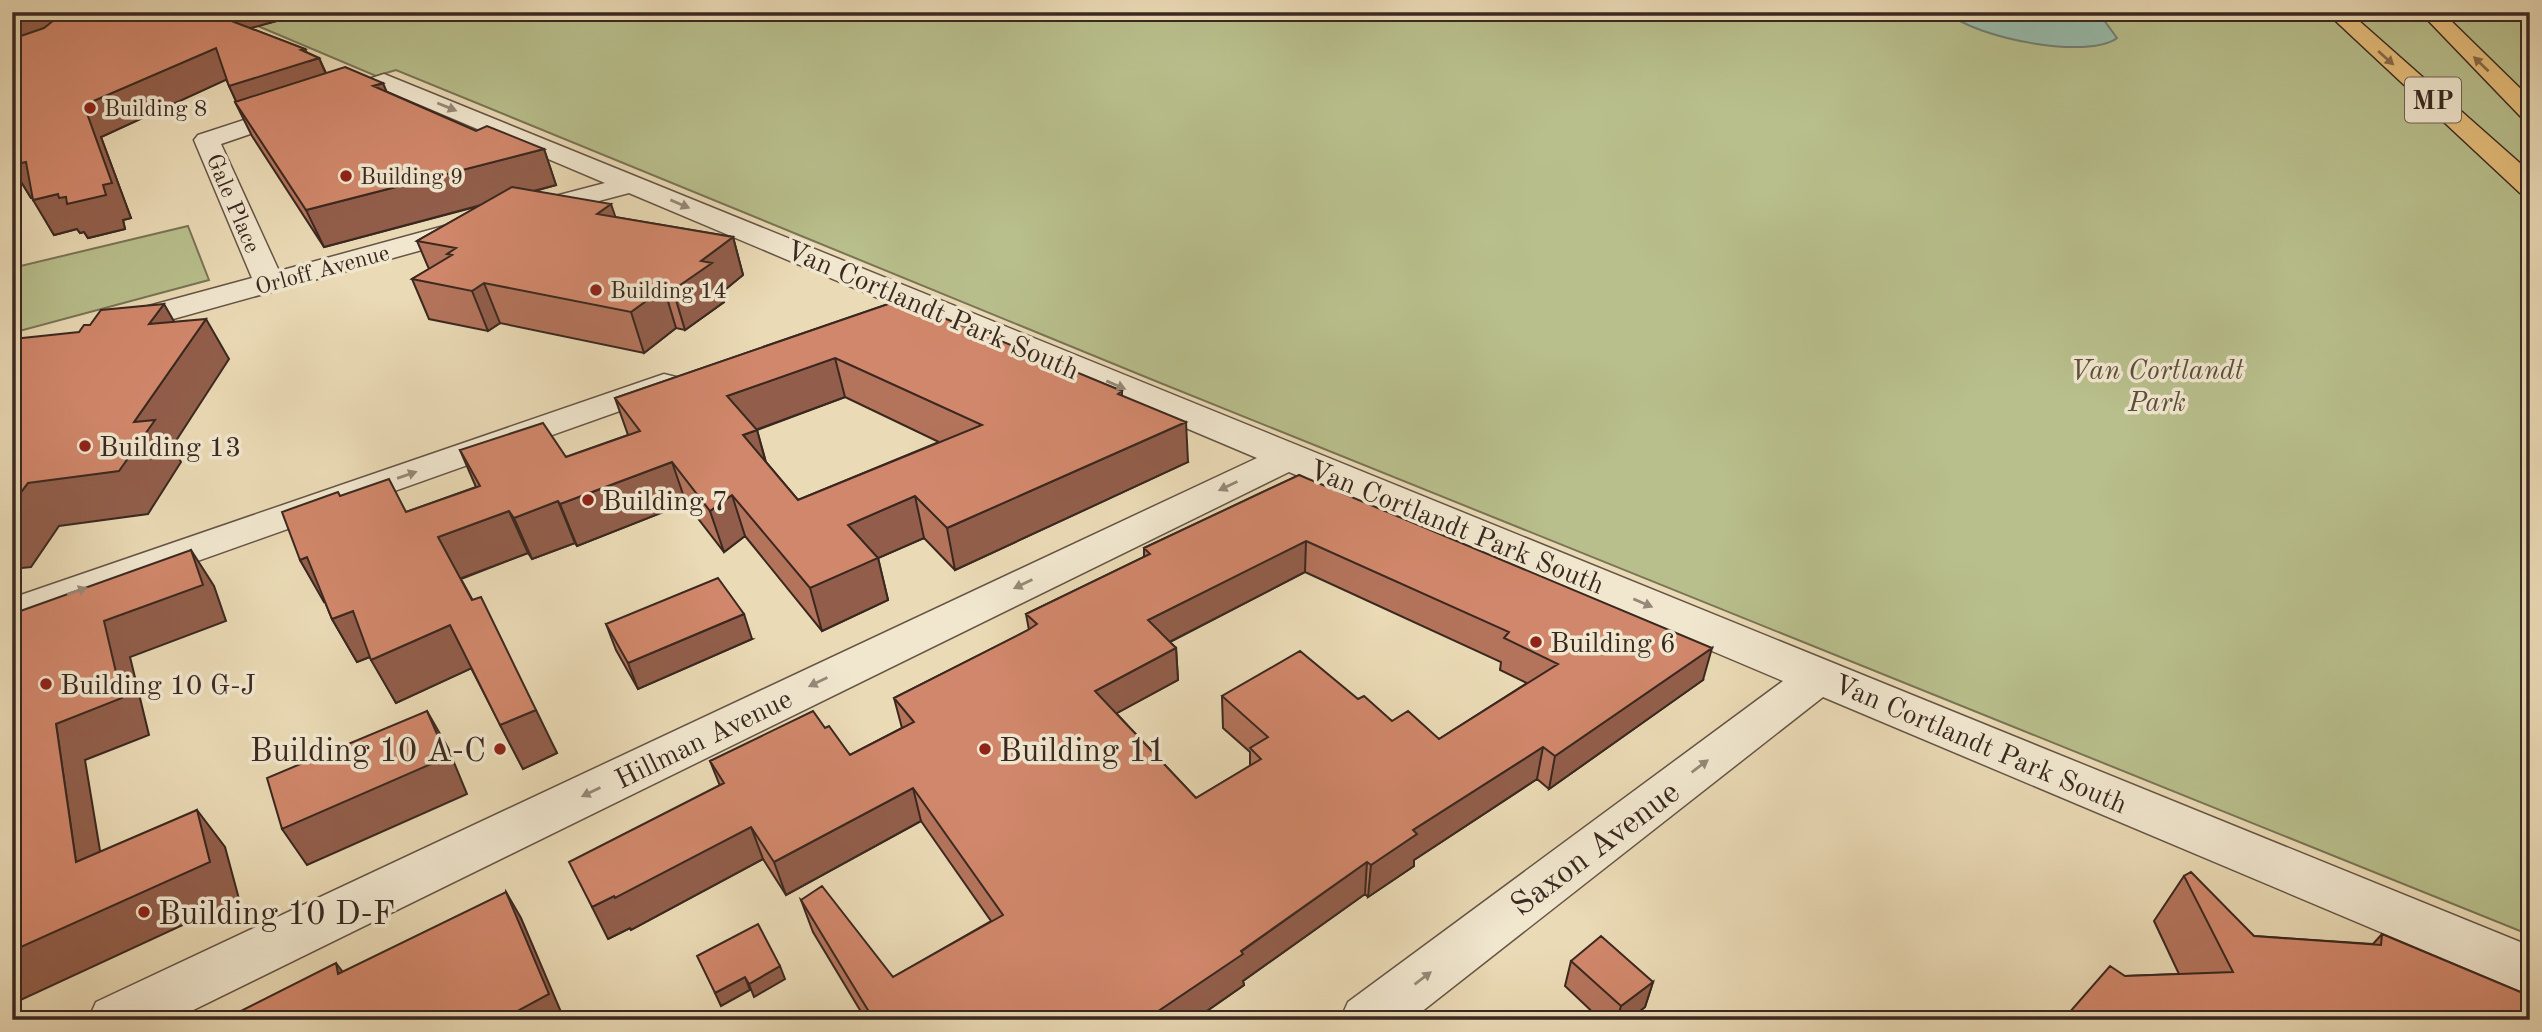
<svg xmlns="http://www.w3.org/2000/svg" width="2542" height="1032" font-family="'Old Standard TT',serif">
	<style>
		.green { fill: #b8bf8c; stroke: #797456; stroke-width: 2 }
		.water { fill: #98bbab; stroke: #728073; stroke-width: 2 }
		.lines { fill: none; stroke-linecap: round; stroke-linejoin: round }
		.minor-casing { stroke: #665445; stroke-width: 3 }
		.motorway-casing { stroke: #3a2820; stroke-width: 3 }
		.minor { fill: #f1e7cf; fill-rule: evenodd }
		.motorway { fill: #e5bd7a; fill-rule: evenodd }
		.wall { fill: #b4745c; stroke: #3a2820; stroke-width: 2; fill-rule: evenodd }
		.shaded-wall { fill: #925e4b; stroke: #3a2820; stroke-width: 2 }
		.building { fill: #d1876b; stroke: #3a2820; stroke-width: 2; fill-rule: evenodd }
		.oneway { fill: #876b48 }
		.oneway2 { fill: #968878 }
		.poi-dot { fill: #8f2418; stroke: #f1e7cf; stroke-width: 2.5 }
		.labels { text-anchor: middle; stroke-width: 7; stroke-linejoin: round; paint-order: stroke }
		.far-poi-label { font-size: 23px; fill: #3a2820; stroke: #f1e7cf; text-anchor: start }
		.far-street-label { font-size: 23px; fill: #3a2820; stroke: #f1e7cf }
		.shield { fill: #f1e7cf; stroke: #716154; stroke-width: 2 }
		.shield-label { font-size: 26px; font-weight: bold; fill: #3a2820 }
		.street-label { font-size: 28px; fill: #3a2820; stroke: #f1e7cf }
		.park-label { font-size: 28px; font-style: italic; fill: #5a4e3b; stroke: #f1e7cf }
		.poi-label { font-size: 28px; fill: #3a2820; stroke: #f1e7cf; text-anchor: start }
		.near-poi-label { font-size: 33px; fill: #3a2820; stroke: #f1e7cf; text-anchor: start }
		.near-street-label { font-size: 33px; fill: #3a2820; stroke: #f1e7cf }
	</style>
	<rect width="100%" height="100%" fill="#eadab5"/>
	<filter id="stains"><feTurbulence type="fractalNoise" baseFrequency=".00286" numOctaves="4"/><feColorMatrix values="0 0 0 0 .2 0 0 0 0 .09 0 0 0 0 .02 0 0 0 .5 -.17"/></filter>
	<radialGradient id="worn" r=".72"><stop offset=".6" stop-color="#630" stop-opacity="0"/><stop offset="1" stop-color="#630" stop-opacity=".3"/></radialGradient>
	<path class="green" d="M225,12H2530V935L1153,380L396,70L376,76Z
		M188,226L209,280L12,333V268Z"/>
	<path class="water" d="M2098,12L2117,38C2089,60 1974,38 1949,13Z"/>
	<g class="lines">
		<g class="minor-casing">
			<path id="minor" d="M384,74L2530,946V995L1823,697L1411,1020H1340L1348,1002L1783,681L1289,472L173,1020H88L96,1002L1257,458L629,193L527,220L517,218L513,212L517,206L605,183L383,89L221,144L279,271L466,220L476,223L480,229L476,235L130,331L119,334L108,331L103,324L108,317L252,278L194,140L198,135Z
				M664,374L676,377L681,384L676,391L12,627V598Z"/>
		</g>
		<g class="motorway-casing">
			<path id="motorway" d="M2326,12H2349L2530,172V195L2520,193Z
				M2420,12H2442L2530,98V119L2521,117Z"/>
		</g>
		<use href="#minor" class="minor"/>
		<use href="#motorway" class="motorway"/>
	</g>
	<path class="wall" d="M12,12H54L57,17L101,12H277L280,20L250,28L305,49L306,52L319,58L326,73L387,92L476,131L544,149L556,185L535,191L615,217L733,237L743,275L721,293L724,302L685,330L676,328L644,353L500,323L488,331L429,319L412,279L429,269L417,241L479,206L324,247L252,136L235,102L236,101L226,79L101,137L131,218L123,220L125,229L88,238L84,232L80,233L77,229L54,235L33,198H31L12,167Z
		M894,302L1122,391V396L1188,462L955,570L924,538L878,558L888,600L822,631L745,536L724,552L686,503L577,546L575,543L532,559L528,553L461,579L557,753L523,769L471,668L396,703L370,657L357,662L332,619L325,602L300,560L340,496L406,512L476,487L460,450L566,457L628,435L615,398ZM845,397L939,442L798,500L766,462L757,430Z
		M1299,475L1703,680L1549,789L1537,779L1414,860V866L1368,897L1365,894L1243,981L1244,985L1194,1020H866L813,932L801,900L893,977L991,921L921,821L786,895L763,859L631,930L630,928L608,939L720,786L710,761L825,728L850,755L902,728L894,698L1029,630L1026,614L1144,557V548ZM1305,572L1501,662L1500,670L1527,683L1439,739L1392,721L1358,699L1222,696L1223,728L1250,752V766L1196,798L1116,713L1178,680L1176,648L1170,642Z
		M606,624L752,639L638,689L616,650Z
		M2184,876L2254,936L2373,944L2382,934L2530,1020H2065L2068,1014L2125,976L2179,974L2154,921Z
		M1571,961L1653,982L1645,1007L1629,1020H1601L1565,986Z"/>
	<path class="shaded-wall" d="M29,12H54L63,28L12,55V19Z
		M202,12H277L280,20L215,38Z
		M216,48L230,78L101,137L131,218L123,220L125,229L88,238L84,232L80,233L77,229L54,235L33,200L58,194L66,197L84,105Z
		M305,49L310,61L319,58L332,88L241,112L229,86Z
		M383,83L397,117L373,86Z
		M12,146L26,162L46,195L31,198L12,167Z
		M544,149L556,185L324,247L306,210Z
		M611,204L624,242L597,214Z
		M733,237L743,275L721,293L724,302L685,330L673,290L701,261Z
		M484,283L500,323L488,331L472,291Z
		M664,288L676,328L644,353L631,312Z
		M164,304L187,344L149,324Z
		M206,319L229,359L172,447L181,462L148,514L59,526L31,567L12,569V504L28,483L134,422Z
		M835,358L845,397L739,436L727,396Z
		M1186,422L1188,462L955,570L947,528Z
		M757,430L768,471L743,435Z
		M672,462L686,503L577,546L560,504Z
		M732,495L745,536L724,552L710,511Z
		M915,496L924,538L878,558L888,600L822,631L810,588L848,525Z
		M558,501L575,543L532,559L514,518Z
		M509,511L528,553L459,579L438,537Z
		M1306,541L1305,572L1150,652L1148,620Z
		M191,550L214,586L226,621L130,657L149,735L85,760L108,899L76,862L56,724L104,621Z
		M307,557L332,600L324,602L300,560Z
		M353,611L377,654L357,662L332,619Z
		M744,614L752,639L638,689L628,663Z
		M450,625L472,668L396,703L371,660Z
		M1176,648L1178,680L1099,723L1095,691Z
		M1712,648L1703,680L1549,789L1555,756Z
		M536,710L557,753L523,769L500,725Z
		M427,711L448,748L467,794L307,865L282,829Z
		M1543,747L1537,779L1414,860V866L1368,897L1371,865L1413,830Z
		M913,788L921,821L786,895L774,862Z
		M197,810L225,847L239,899L12,1004V951Z
		M751,827L763,859L631,930L630,928L608,939L592,907Z
		M1367,862L1365,894L1243,981L1244,985L1194,1020H1145Z
		M506,892L521,918L564,1019L563,1020H501Z
		M336,963L355,988L338,974Z
		M780,966L785,979L754,997L749,984Z
		M745,977L750,990L721,1006L715,993Z
		M1653,982L1645,1007L1629,1020H1617L1621,1006Z"/>
	<path class="building" d="M12,12H29L12,19Z
		M64,12H208L305,49L301,50L319,58L229,86L216,48L84,105L112,183L103,185L106,195L67,204L66,197L59,198L58,194L33,200L26,162L12,165V39L44,28Z
		M345,67L383,83L373,86L476,131L487,126L544,149L306,210L235,102Z
		M512,187L611,204L597,214L733,237L701,261L712,263L673,290L664,288L631,312L484,283L472,291L412,279L452,255L447,254L456,248L417,241Z
		M901,301L989,336L1122,391L1118,394L1186,422L947,528L915,496L848,525L878,558L810,588L732,495L710,511L672,462L560,504L558,501L514,518L509,511L438,537L472,600L481,597L536,710L500,725L450,625L371,660L353,611L332,619L307,557L300,560L282,512L338,492L340,496L389,479L406,512L480,486L460,450L543,423L566,457L640,431L615,398L894,302ZM835,358L982,425L798,500L743,435L757,430L727,396Z
		M164,304L149,324L206,319L134,422L155,420L119,471L28,483L12,504V340L13,339L79,332L84,325H90L101,310Z
		M1299,475L1712,648L1555,756L1543,747L1413,830L1417,834L1371,865L1367,862L1241,951L1243,954L1145,1020H874L801,900L822,886L893,977L1003,915L913,788L774,862L751,827L615,898L614,896L592,907L569,862L724,783L710,761L813,711L825,728L829,726L850,755L914,722L894,698L1028,630L1037,624L1026,614L1150,554L1144,548ZM1306,541L1509,632L1504,638L1558,664L1439,739L1408,711L1392,721L1364,696L1358,699L1300,651L1222,696L1268,737L1250,748L1261,759L1196,798L1095,691L1176,648L1148,620Z
		M191,550L203,585L104,621L122,698L56,724L76,862L197,810L210,862L12,951V614Z
		M718,578L744,614L628,663L606,624Z
		M427,711L447,757L282,829L267,778Z
		M2191,872L2254,936L2381,945L2382,934L2530,996V1020H2076L2068,1014L2110,966L2125,976L2233,972L2184,876Z
		M506,892L549,994L501,1020H223L336,963L338,974Z
		M758,924L780,966L749,984L745,977L715,993L697,956Z
		M1601,936L1653,982L1621,1006L1571,961Z"/>
	<defs><path id="oneway-solid" d="M-6-.8H1V-3.2L6.5 0L1 3.2V.8H-6Z" transform="scale(1.75)"/></defs>
	<g class="oneway">
		<use href="#oneway-solid" transform="translate(2386 58) rotate(42)"/>
		<use href="#oneway-solid" transform="translate(2481 64) rotate(-136)"/>
	</g>
	<g class="oneway2">
		<use href="#oneway-solid" transform="translate(447 107) rotate(22)"/>
		<use href="#oneway-solid" transform="translate(680 204) rotate(23)"/>
		<use href="#oneway-solid" transform="translate(1116 385) rotate(23)"/>
		<use href="#oneway-solid" transform="translate(407 475) rotate(-19)"/>
		<use href="#oneway-solid" transform="translate(1228 486) rotate(154)"/>
		<use href="#oneway-solid" transform="translate(1023 584) rotate(154)"/>
		<use href="#oneway-solid" transform="translate(77 591) rotate(-19)"/>
		<use href="#oneway-solid" transform="translate(1643 603) rotate(23)"/>
		<use href="#oneway-solid" transform="translate(818 682) rotate(154)"/>
		<use href="#oneway-solid" transform="translate(1700 766) rotate(-37)"/>
		<use href="#oneway-solid" transform="translate(591 792) rotate(154)"/>
		<use href="#oneway-solid" transform="translate(1423 978) rotate(-37)"/>
	</g>
	<g class="poi-dot">
		<circle cx="90" cy="108" r="7"/>
		<circle cx="346" cy="176" r="7"/>
		<circle cx="596" cy="290" r="7"/>
		<circle cx="85" cy="446" r="7"/>
		<circle cx="588" cy="500" r="7"/>
		<circle cx="1536" cy="642" r="7"/>
		<circle cx="46" cy="684" r="7"/>
		<circle cx="500" cy="749" r="7"/>
		<circle cx="985" cy="749" r="7"/>
		<circle cx="144" cy="912" r="7"/>
	</g>
	<g class="labels">
		<g class="far-poi-label">
			<text x="104" y="116">Building 8</text>
			<text x="360" y="184">Building 9</text>
			<text x="610" y="298">Building 14</text>
		</g>
		<g class="far-street-label">
			<text transform="translate(234 203) rotate(67)" y="8">Gale Place</text>
			<text transform="translate(322 269) rotate(-15)" y="8">Orloff Avenue</text>
		</g>
		<rect class="shield" x="2405" y="77.5" width="56" height="45" rx="5"/>
		<g class="shield-label">
			<text x="2433" y="109">MP</text>
		</g>
		<g class="street-label">
			<text transform="translate(933 309) rotate(23)" y="10">Van Cortlandt Park South</text>
			<text transform="translate(1457 526) rotate(22)" y="10">Van Cortlandt Park South</text>
			<text transform="translate(703 738) rotate(-26)" y="10">Hillman Avenue</text>
			<text transform="translate(1981 743) rotate(23)" y="10">Van Cortlandt Park South</text>
		</g>
		<g class="park-label">
			<text x="2157" y="379">Van Cortlandt<tspan x="2157" dy="32">Park</tspan></text>
		</g>
		<g class="poi-label">
			<text x="99" y="456">Building 13</text>
			<text x="602" y="510">Building 7</text>
			<text x="1550" y="652">Building 6</text>
			<text x="60" y="694">Building 10 G-J</text>
		</g>
		<g class="near-poi-label">
			<text x="486" y="761" text-anchor="end">Building 10 A-C</text>
			<text x="999" y="761">Building 11</text>
			<text x="158" y="924">Building 10 D-F</text>
		</g>
		<g class="near-street-label">
			<text transform="translate(1594 847) rotate(-37)" y="12">Saxon Avenue</text>
		</g>
	</g>
	<rect width="2542" height="1032" fill="none" stroke="#eadab5" stroke-width="42"/>
	<rect x="14" y="14" width="2514" height="1004" fill="none" stroke="#3a2820" stroke-width="3.5"/>
	<rect x="21" y="21" width="2500" height="990" fill="none" stroke="#3a2820" stroke-width="2"/>
	<rect width="100%" height="100%" filter="url(#stains)"/>
	<rect width="100%" height="100%" fill="url(#worn)"/>
</svg>
